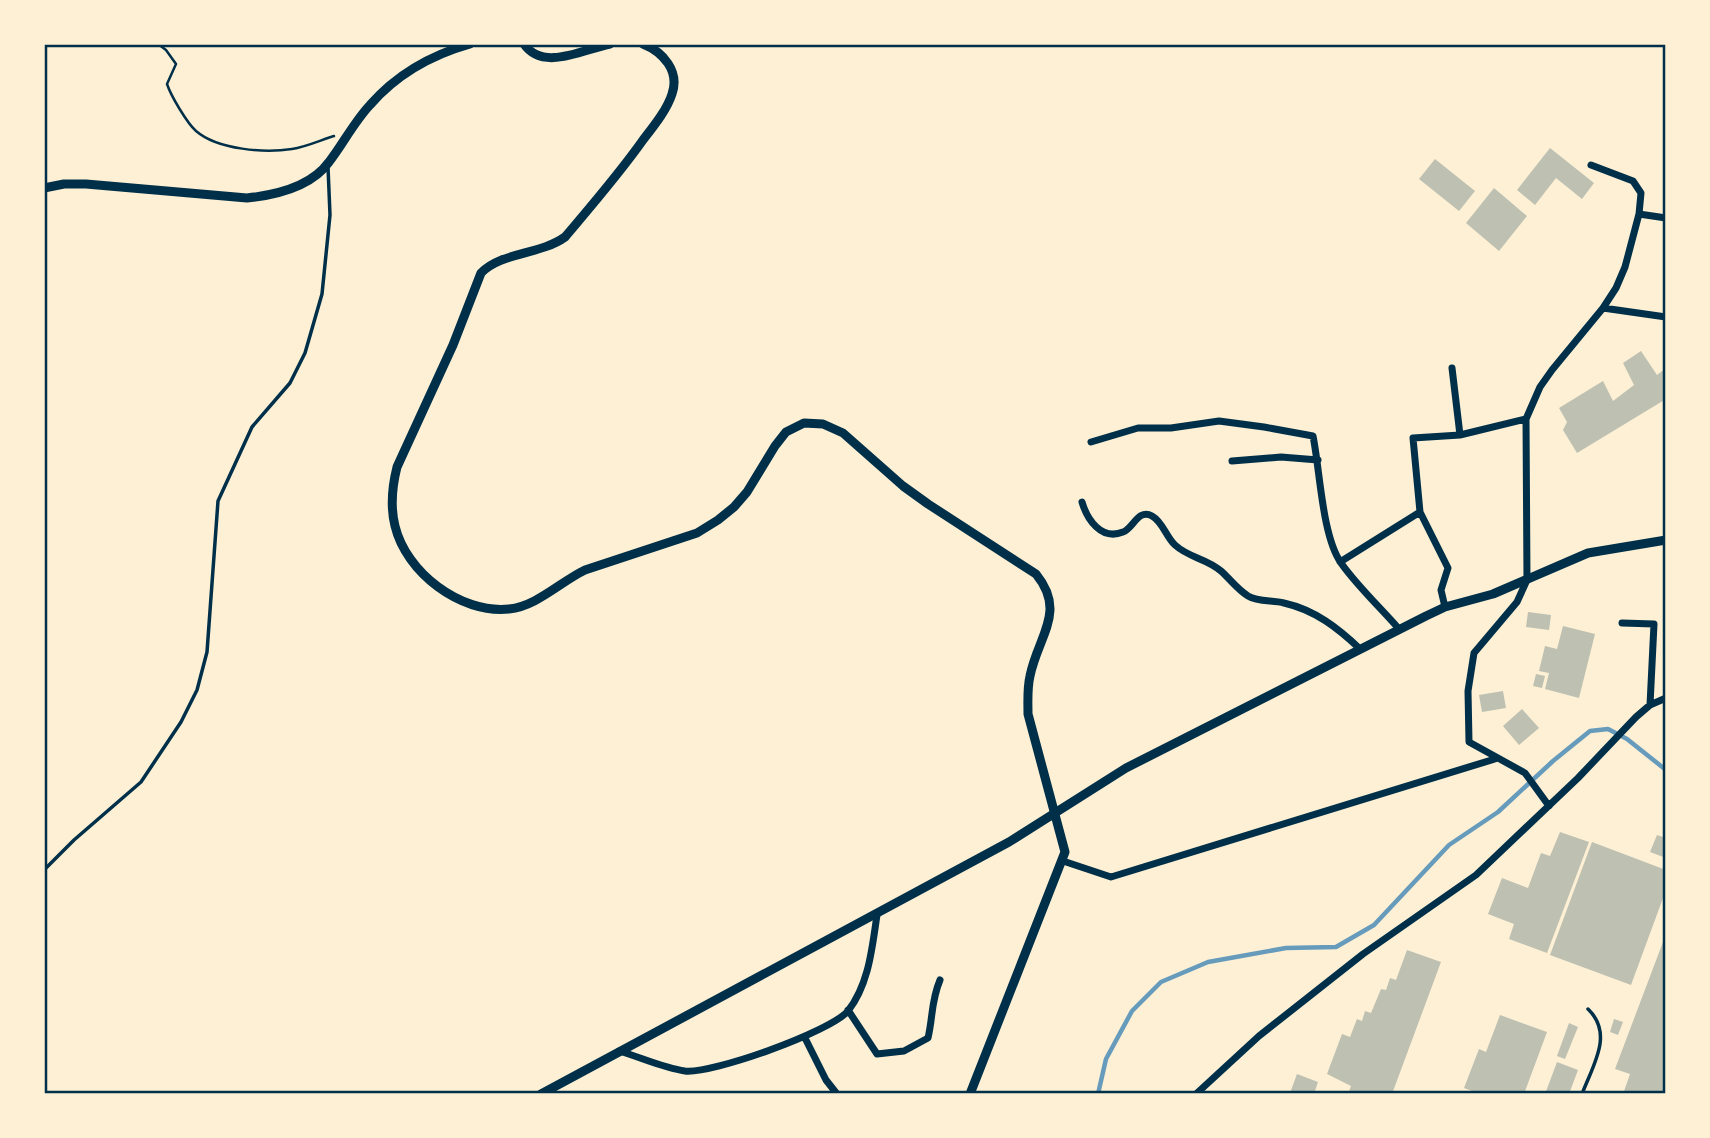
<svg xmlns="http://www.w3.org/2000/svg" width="1710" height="1138" font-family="Poppins,sans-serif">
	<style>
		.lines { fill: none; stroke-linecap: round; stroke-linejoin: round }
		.stream { stroke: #669bbc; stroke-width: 4.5 }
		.building { fill: #bec0b2 }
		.path { stroke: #003049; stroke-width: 2.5 }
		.service { stroke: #003049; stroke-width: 3.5 }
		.minor { stroke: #003049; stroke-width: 7 }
		.tertiary { stroke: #003049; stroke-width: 9 }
		.neatline { fill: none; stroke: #003049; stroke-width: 2.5 }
	</style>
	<rect width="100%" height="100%" fill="#fdf0d5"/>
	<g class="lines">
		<path class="stream" d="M1098,1094L1106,1059L1132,1011L1161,982L1208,962L1286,948L1336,947L1374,925L1449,845L1498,812L1553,761L1590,731L1608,729L1627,739L1666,770"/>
	</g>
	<path class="building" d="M1550,148L1594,183L1582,199L1556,178L1535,205L1517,190Z
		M1435,159L1475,191L1459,211L1419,179Z
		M1494,188L1527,216L1499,251L1466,223Z
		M1641,351L1657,375L1666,368V399L1577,453L1563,430L1567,422L1559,408L1603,381L1613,401L1634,385L1623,363Z
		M1528,612L1551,615L1549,630L1526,627Z
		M1563,626L1595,634L1579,698L1545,689L1549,673L1539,671L1545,646L1557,649Z
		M1536,674L1545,676L1542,688L1533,686Z
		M1503,691L1506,708L1482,712L1479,695Z
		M1522,709L1539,728L1519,745L1503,726Z
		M1560,832L1589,842L1547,953L1509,939L1514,924L1488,914L1502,878L1528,888L1541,853L1550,856Z
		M1657,835L1666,838V858L1650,852Z
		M1592,842L1666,870V890L1631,985L1550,955Z
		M1666,934V1094H1623L1630,1074L1615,1069Z
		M1407,950L1441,962L1392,1094H1348L1351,1086L1327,1074L1342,1034L1350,1037L1357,1019L1362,1021L1365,1011L1371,1013L1381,989L1386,990L1390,978L1396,980Z
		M1500,1015L1547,1032L1524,1094H1470L1472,1091L1464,1088L1479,1049L1486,1052Z
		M1614,1019L1623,1022L1618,1035L1610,1032Z
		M1569,1023L1578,1027L1565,1059L1557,1056Z
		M1557,1062L1578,1070L1569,1094H1545Z
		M1297,1074L1318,1082L1314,1094L1290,1093Z"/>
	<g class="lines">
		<path class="path" d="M158,44L166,50L176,64L167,84C171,96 187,123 196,131C218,150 265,153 292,149C306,147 321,140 334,136"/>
		<path class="service" d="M44,870L74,840L141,782L181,722L197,690L207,652L218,501L252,427L290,383L305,353L322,294L330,215L328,167
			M1582,1094C1593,1065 1614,1034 1588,1009"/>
		<path class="minor" d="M1639,214L1666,218
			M1603,308L1666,317
			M1460,435L1526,419
			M1091,442L1138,428H1171L1219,421L1264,427L1313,436C1320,470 1322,536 1341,563C1358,587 1380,607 1399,629
			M1232,461L1281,457L1318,460
			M1082,502C1087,519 1101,541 1123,532C1133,529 1138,508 1152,516C1163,522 1166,537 1175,545C1189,558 1206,558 1221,571C1230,579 1237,589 1248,596C1258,602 1272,600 1284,603C1315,610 1338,628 1360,649
			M1340,562L1420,512
			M1445,607L1441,590L1448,568L1420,512L1413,438L1460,435L1452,368
			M1622,623L1654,624L1650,705
			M1498,758L1469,742L1468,691L1474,653L1517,602L1527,580L1526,419L1540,387L1552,370L1603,308L1616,288L1625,267L1639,214L1641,193L1633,181L1591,165
			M1063,861L1111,877L1498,758L1525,773L1549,806
			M848,1010L877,1054L904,1051L928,1038C933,1017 931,1001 940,980
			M805,1038L826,1080L837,1094
			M619,1051C640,1057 663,1068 685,1071C712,1074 830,1032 848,1011C869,984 872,948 877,915
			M1196,1094L1259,1036L1363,954L1476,875L1578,778L1636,717L1650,705L1666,698"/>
		<path class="tertiary" d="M524,44C543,72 584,49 610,44
			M643,44C663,52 680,71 672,94C667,110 653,127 643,140C619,174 592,205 565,237C540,255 501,252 481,273L453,345L397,467C392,487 390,506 395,526C406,572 460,614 509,609C537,606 560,582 585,570L697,533L718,520L734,507L747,492L775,446L786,432L804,423L823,424L843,433L903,486L928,504L1036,574C1067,612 1038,636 1030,676C1027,689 1028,701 1028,714L1065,852L970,1094
			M44,188L64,184H86L247,198C276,195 311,187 329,162C343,144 354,122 370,105C397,74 431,55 470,44
			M541,1094L1009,842L1126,768L1426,616L1445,607L1493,594L1588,553L1666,540"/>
	</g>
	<rect width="1710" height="1138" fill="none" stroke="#fdf0d5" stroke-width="91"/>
	<rect x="46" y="46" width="1618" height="1046" class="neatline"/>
</svg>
